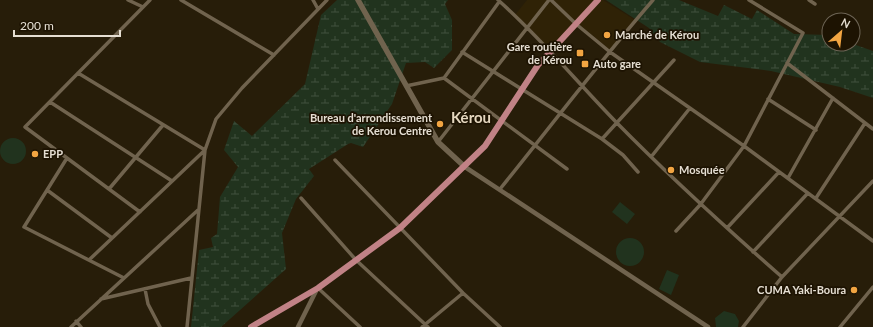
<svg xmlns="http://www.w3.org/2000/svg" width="873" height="327" font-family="Lato,sans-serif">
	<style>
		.built { fill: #2f2206 }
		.green { fill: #21331e }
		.wetland { fill: url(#wetland-marsh) }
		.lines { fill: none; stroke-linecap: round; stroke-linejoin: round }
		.minor { stroke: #70634e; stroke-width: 3.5 }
		.tertiary { stroke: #70634e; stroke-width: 4.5 }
		.secondary { stroke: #70634e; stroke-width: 5.5 }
		.primary { stroke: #c18286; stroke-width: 6 }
		.poi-dot { fill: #f2a542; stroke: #1d1302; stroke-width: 1.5 }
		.labels { text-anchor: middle; stroke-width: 3.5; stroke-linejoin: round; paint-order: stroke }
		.poi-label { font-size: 11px; font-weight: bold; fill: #e5ded2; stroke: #1d1302; text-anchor: start }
		.district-label { font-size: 15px; font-weight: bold; fill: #e4d6be; stroke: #1d1302 }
	</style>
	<defs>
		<pattern id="wetland-marsh" width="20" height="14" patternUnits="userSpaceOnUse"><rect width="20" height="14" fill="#21331e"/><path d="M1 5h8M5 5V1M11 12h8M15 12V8" fill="none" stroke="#41503e"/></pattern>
	</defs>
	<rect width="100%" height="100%" fill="#271d09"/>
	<path class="built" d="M527,0H603L635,20L610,50L575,21L550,49L515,15Z"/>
	<path class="green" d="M0 151a13 13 0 1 1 26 0a13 13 0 1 1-26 0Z
		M620,202L635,214L627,224L612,212Z
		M616 252a14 14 0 1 1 28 0a14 14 0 1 1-28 0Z
		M667,270L679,275L671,295L659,289Z
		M724,311L735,314L739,321L738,327H716L715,318Z"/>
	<path class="wetland" d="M337,0H448L445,4L452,20V50L434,68L425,62L406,63L392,104L363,147L351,143L348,144L309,169L314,176L296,199L282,233L286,269L221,327H191L199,250L213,247L211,238L217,234L220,197L238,167L224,150L234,121L252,136L305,84L321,15Z
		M606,0H679L718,16L724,5L752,19L757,10L794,34L829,35V44H853L873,51V98L840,87L771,71L700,62L660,42L649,28Z"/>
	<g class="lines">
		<path class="minor" d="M128,0L143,7
			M181,0L274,55
			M313,0L318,9
			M498,0C540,37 576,81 616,122C669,176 725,227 782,277
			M551,0L576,24L610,52L744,146L873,241
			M809,0L815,4
			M462,52L602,139L623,155L638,172
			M787,63L873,129
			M78,73L205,150L89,260
			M444,78L567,169
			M406,86L444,78L499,2
			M768,99L816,130
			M50,102L172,181
			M602,139L674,60
			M438,142L549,0
			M651,157L690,108
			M67,158L24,227L124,278
			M335,160L463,293L500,327
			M788,178L833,98
			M109,189L163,125
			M500,189C551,126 600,61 653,0
			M47,190L112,238
			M301,198L356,260L428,327
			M816,198L865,123
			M140,212L25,127L150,0
			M727,228L779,172
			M676,231L700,205L744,146L803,33L749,0
			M753,252L808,193
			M318,288L360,327
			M145,289L148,304L160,327
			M101,299L191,278
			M76,321L81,327
			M71,327L198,210
			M187,327L205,150L216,119L242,88L327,0
			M422,327L463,293
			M743,327L782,277L873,181
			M840,327L873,287"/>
		<path class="tertiary" d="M465,167L708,327
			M298,327L317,289"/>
		<path class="secondary" d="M358,0L438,142L465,167"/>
		<path class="primary" d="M251,327L318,288L400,228L485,146L538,65L598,0"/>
	</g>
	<g class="poi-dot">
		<circle cx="607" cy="35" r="4"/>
		<rect x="576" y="49" width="8" height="8" rx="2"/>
		<rect x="581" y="60" width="8" height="8" rx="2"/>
		<circle cx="440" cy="124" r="4"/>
		<circle cx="35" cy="154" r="4"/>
		<circle cx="671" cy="170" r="4"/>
		<circle cx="854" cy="290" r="4"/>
	</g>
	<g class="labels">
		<g class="poi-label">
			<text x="615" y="39">Marché de Kérou</text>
			<text x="572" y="51" text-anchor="end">Gare routière<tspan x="572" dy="13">de Kérou</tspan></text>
			<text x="593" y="68">Auto gare</text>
			<text x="432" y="122" text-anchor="end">Bureau d'arrondissement<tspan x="432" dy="13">de Kerou Centre</tspan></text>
			<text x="43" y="158">EPP</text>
			<text x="679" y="174">Mosquée</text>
			<text x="846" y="294" text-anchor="end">CUMA Yaki-Boura</text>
		</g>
		<g class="district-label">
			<text x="471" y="123">Kérou</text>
		</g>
	</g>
	<g transform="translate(841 32) rotate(28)"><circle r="19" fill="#1d1302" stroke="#6d6455"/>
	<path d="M0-3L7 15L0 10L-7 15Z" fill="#f2a542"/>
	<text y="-6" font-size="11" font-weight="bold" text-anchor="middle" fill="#e5ded2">N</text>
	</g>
	<path d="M14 30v6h106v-6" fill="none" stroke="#e5ded2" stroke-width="2"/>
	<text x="20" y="30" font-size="12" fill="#e5ded2" stroke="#1d1302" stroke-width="3" paint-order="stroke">200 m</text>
</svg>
